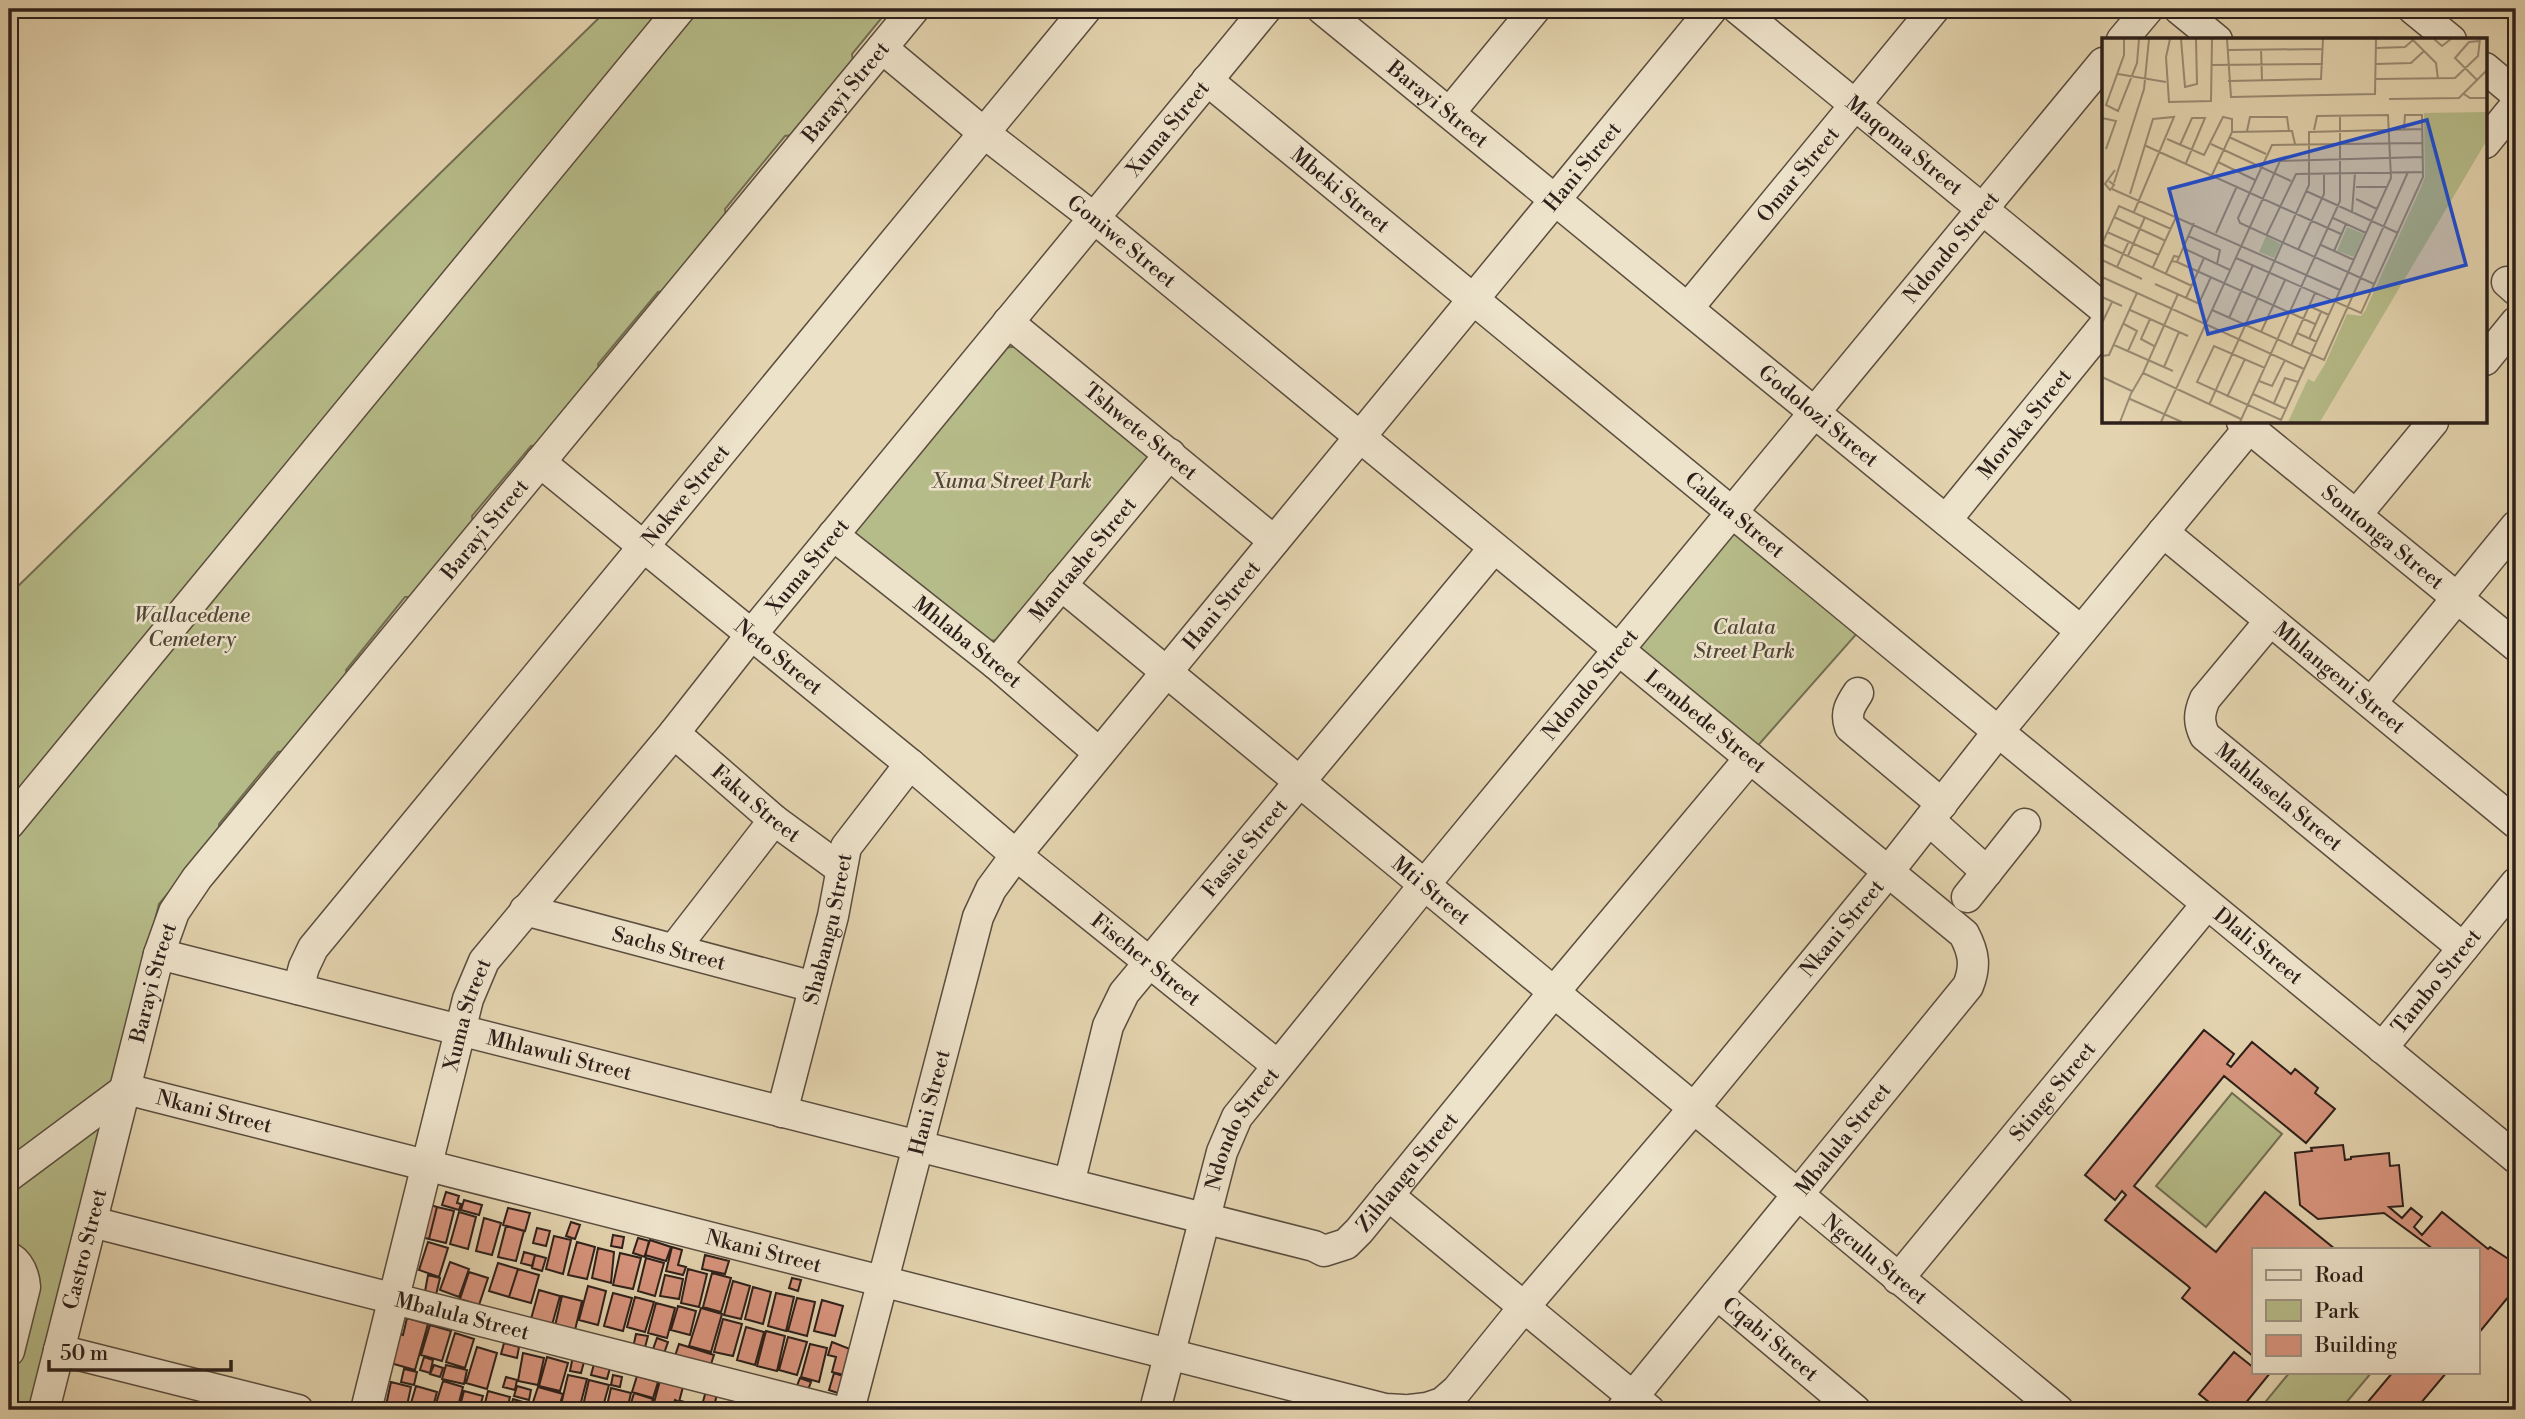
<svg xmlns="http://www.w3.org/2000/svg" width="2525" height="1419" font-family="'Libre Bodoni',serif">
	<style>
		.green { fill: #b6bc89; stroke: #726e52; stroke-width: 2 }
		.building { fill: #d8947d; stroke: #2d201a; stroke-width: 2 }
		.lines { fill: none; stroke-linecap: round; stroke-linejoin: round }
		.minor-casing { stroke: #5a4d3f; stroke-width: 33 }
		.minor { stroke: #ede2ca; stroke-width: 30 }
		.labels { text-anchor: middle; stroke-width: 5; stroke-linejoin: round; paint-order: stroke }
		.street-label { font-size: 21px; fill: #2d201a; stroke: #ede2ca }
		.park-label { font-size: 21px; font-style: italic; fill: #4f4736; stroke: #ede2ca }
		.inset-road { fill: none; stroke: #9a8b73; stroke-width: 2 }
		.view { fill: #1d4ed8; fill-opacity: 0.15; stroke: #1d4ed8; stroke-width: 3.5 }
		.inset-edge { fill: none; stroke: #2d201a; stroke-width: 3.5 }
	</style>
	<rect width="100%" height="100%" fill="#e3d3ae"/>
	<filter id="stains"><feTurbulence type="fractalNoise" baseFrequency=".00286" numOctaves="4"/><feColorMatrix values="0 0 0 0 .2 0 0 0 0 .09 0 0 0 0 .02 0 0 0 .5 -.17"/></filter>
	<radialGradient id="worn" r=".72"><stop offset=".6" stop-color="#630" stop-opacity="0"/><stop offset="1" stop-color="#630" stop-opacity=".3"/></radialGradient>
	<path class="green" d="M608,9H889L852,54L853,62L793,135L785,136L725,209L726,218L665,291L658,292L598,364L599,372L541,445L531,446L472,516L473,524L414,597H405L346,670L347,679L286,751L278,752L219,824V833L159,904L31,1410H9V595Z
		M1012,347H1019L1145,449L1149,458L996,640L990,641L856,536L855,529L1003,348Z
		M1735,534L1741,535L1860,630L1754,750L1641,653L1640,647L1729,535Z
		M2232,1093L2282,1134L2206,1227L2156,1186Z
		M2290,1372H2372L2340,1410H2277L2266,1401Z"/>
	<path class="building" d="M2204,1030L2234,1054L2227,1064L2231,1067L2252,1042L2291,1074L2295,1069L2318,1088L2315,1093L2335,1109L2306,1143L2224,1076L2134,1186L2216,1252L2265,1192L2335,1249H2254V1357L2182,1298L2190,1288L2188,1286L2105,1220L2126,1195L2122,1191L2115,1200L2085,1175Z
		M2343,1145L2345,1160L2351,1159V1157L2389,1153L2390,1166L2399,1165L2403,1206L2389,1207L2402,1218L2411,1208L2422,1217L2414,1227L2422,1235L2442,1212L2488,1249L2490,1247L2516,1264V1293L2513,1291L2478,1334V1249H2433L2384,1213L2318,1219L2300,1205L2295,1153L2312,1151L2311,1148Z
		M446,1192L459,1196L457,1203L461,1204L459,1210L442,1205Z
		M464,1200L482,1205L479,1215L461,1210Z
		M427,1204L437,1207L429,1239L418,1236Z
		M437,1207L454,1211L446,1243L429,1239Z
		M508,1208L530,1213L525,1231L503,1225Z
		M459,1212L476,1217L468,1249L450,1244Z
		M484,1218L501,1223L492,1255L476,1251Z
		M571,1222L580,1225L575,1239L566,1236Z
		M506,1226L524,1231L516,1261L498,1257Z
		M537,1228L550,1231L546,1246L533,1243Z
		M613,1235L624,1237L622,1248L611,1246Z
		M554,1236L571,1240L563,1274L546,1269Z
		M638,1238L649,1241L645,1257L633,1253Z
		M650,1240L671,1247L666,1261L645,1255Z
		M428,1242L448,1248L439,1277L419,1270Z
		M577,1242L595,1247L587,1279L568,1275Z
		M672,1247L682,1250L678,1265L686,1267L683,1275L666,1271Z
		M598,1248L614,1252L611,1283L592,1278Z
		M524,1252L535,1255L532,1266L521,1263Z
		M620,1253L641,1258L633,1289L613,1285Z
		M535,1255L546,1258L542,1271L532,1268Z
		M705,1255L729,1261L725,1274L702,1269Z
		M646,1258L664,1263L655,1296L638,1291Z
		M450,1262L469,1269L459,1297L440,1290Z
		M498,1263L518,1269L509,1297L489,1291Z
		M518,1269L539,1275L531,1303L509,1297Z
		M688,1269L707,1274L699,1307L681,1303Z
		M469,1272L488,1278L479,1305L460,1299Z
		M712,1273L731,1278L721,1312L703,1307Z
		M428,1275L440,1278L435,1299L424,1297Z
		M665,1275L683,1279L679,1299L660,1296Z
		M792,1278L801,1280L798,1291L789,1288Z
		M733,1281L750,1286L741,1319L724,1315Z
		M588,1286L606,1291L598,1325L579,1320Z
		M753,1287L771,1292L763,1324L745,1319Z
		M539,1290L560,1296L552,1325L531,1319Z
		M613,1293L632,1298L623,1331L604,1326Z
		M776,1293L794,1297L786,1331L768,1326Z
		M562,1296L582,1301L575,1330L555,1326Z
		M635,1297L654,1302L645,1332L627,1327Z
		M797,1298L815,1302L807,1336L788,1331Z
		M822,1300L843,1306L835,1336L814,1331Z
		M656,1303L675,1308L667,1338L648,1333Z
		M678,1306L696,1311L690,1335L671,1330Z
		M701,1308L722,1314L711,1352L689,1346Z
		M407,1318L428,1324L415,1370L387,1362L395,1333L403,1335Z
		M723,1319L742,1324L733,1356L714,1352Z
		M430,1325L451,1331L442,1361L421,1355Z
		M746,1327L764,1332L755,1365L737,1360Z
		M766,1331L785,1336L777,1371L757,1366Z
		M455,1333L474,1339L465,1368L446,1362Z
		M636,1334L648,1336L644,1351L633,1348Z
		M788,1337L807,1342L797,1375L779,1370Z
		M657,1338L668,1342L663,1356L652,1352Z
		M832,1342L855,1351L848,1376L832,1372L836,1357L828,1355Z
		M504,1343L519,1347L517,1358L501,1354Z
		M679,1344L714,1355L709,1370L674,1359Z
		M810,1344L827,1348L819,1382L801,1377Z
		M477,1347L497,1353L487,1389L466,1383Z
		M2234,1352L2254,1368V1372H2271L2240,1410H2219L2199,1394Z
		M523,1353L544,1358L538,1385L518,1381Z
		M573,1356L585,1358L581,1373L570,1371Z
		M424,1357L433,1360L430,1373L420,1370Z
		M547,1357L568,1363L560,1391L539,1386Z
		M594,1364L610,1368L607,1379L591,1375Z
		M434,1365L443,1368L440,1377L430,1374Z
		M446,1365L467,1370L464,1384L442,1379Z
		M404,1369L417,1372L414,1385L401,1382Z
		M2393,1372H2447L2415,1410H2361Z
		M834,1373L846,1377L841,1394L829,1390Z
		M568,1375L587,1379L579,1410L560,1409Z
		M613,1375L622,1377L620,1387L611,1385Z
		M637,1376L658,1382L653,1398L632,1392Z
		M506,1377L517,1380L515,1390L503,1387Z
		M661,1377L684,1383L679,1402L675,1400L672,1410H652Z
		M800,1378L811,1382L806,1395L795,1391Z
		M589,1380L609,1385L602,1410H582Z
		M443,1381L463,1387L457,1410H434Z
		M391,1382L411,1387L406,1410H385Z
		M416,1386L437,1392L432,1410H409Z
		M517,1386L531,1390L529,1400L514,1396Z
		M538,1387L563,1394L558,1410L533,1402Z
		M611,1388L631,1393L627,1410H606Z
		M464,1391L483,1396L479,1410H459Z
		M488,1391L510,1397L507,1409L485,1403Z
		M706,1391L717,1393L714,1408L702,1405Z
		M634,1393L653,1399L649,1410H629Z
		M513,1399L523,1402L521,1410H510Z
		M737,1399L766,1403L765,1410H735Z
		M681,1401L699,1406L698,1410H678Z"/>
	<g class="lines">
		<g class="minor-casing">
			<g id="minor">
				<path id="s1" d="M1322,9L2081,631"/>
				<path id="s2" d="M1738,9L2103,308"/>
				<path d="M2179,9L2217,40"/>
				<path d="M2413,9L2451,40"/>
				<path d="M2122,40L2148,9"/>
				<path id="s3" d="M882,48L984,133L1094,218L1964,934C1974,953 1976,966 1968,986L1622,1410"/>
				<path d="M2485,68L2516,94"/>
				<path id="s4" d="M1207,80L2516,1158"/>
				<path d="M1450,112L1535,9"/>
				<path d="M2485,143L2516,105"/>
				<path d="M2507,282L2516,290"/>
				<path id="s5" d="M1688,308L1934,9"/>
				<path id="s6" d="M1008,322L1274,541"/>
				<path d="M2485,360L2516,322"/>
				<path id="s7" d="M2242,422L2516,646"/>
				<path id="s8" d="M540,462L910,764L1016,855L1277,1065"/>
				<path d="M2356,515L2433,422"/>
				<path id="s9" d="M1946,520L2103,327"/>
				<path id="s10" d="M2163,532L2516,823"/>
				<path id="s11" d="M833,535L996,664L1099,753"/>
				<path id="s12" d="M1061,585C1395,858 1724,1136 2058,1410"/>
				<path id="s13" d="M2270,621L2205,699C2199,713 2198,722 2205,736L2463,948"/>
				<path id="s14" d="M996,664L1170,454"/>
				<path d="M1858,693C1850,705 1845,713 1850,727L1942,804"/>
				<path d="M2371,703L2516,526"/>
				<path id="s15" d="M674,733L774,820L841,869"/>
				<path d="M1929,820L1987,872"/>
				<path d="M9,824L680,9"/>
				<path d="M1967,897L2025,824"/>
				<path id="s16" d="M525,910L814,987"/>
				<path d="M674,949L774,820"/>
				<path id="s17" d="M159,954L1314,1246L1324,1251L1346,1244L1359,1231L1554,992L1750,758"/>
				<path id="s18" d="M298,989L304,967L313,948L1086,9"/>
				<path id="s19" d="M2382,1048L2516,883"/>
				<path id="s20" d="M126,1089L1385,1409L1403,1410"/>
				<path id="s21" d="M782,1112L833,916L846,847L910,764"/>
				<path d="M9,1176L126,1089"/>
				<path id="s22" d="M1069,1184L1108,1026L1124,993L1494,548"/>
				<path d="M1388,1195L1649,1410"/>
				<path id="s23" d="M92,1222L832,1410"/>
				<path d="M9,1257C20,1264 24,1274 25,1287L9,1351"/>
				<path id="s24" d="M1898,1279L2207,904"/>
				<path id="s25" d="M1717,1294L1855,1410"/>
				<path d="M59,1350L298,1410"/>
				<path id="s26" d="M44,1410L159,954L174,912L197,878L914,9"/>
				<path id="s27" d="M366,1410L468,999L484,961L674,733L751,635L1266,9"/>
				<path id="s28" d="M849,1410L978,917L991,889L1016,855L1712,9"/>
				<path id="s29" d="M1155,1410L1222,1152L1237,1117L1425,884L2103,63"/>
				<path id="s30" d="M1410,1410L1427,1408L1442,1403L1457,1390L1524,1307L1694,1108L1888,872L1998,732L2254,422"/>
			</g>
		</g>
		<use href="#minor" class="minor"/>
	</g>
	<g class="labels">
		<g class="street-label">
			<text dy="7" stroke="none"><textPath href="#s26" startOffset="1575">Barayi Street</textPath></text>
			<text dy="7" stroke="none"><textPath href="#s1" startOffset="150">Barayi Street</textPath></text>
			<text dy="7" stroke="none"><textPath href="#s27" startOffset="1542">Xuma Street</textPath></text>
			<text dy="7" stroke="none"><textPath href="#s2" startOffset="215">Maqoma Street</textPath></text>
			<text dy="7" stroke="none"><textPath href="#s28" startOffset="1474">Hani Street</textPath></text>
			<text dy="7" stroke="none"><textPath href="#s5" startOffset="173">Omar Street</textPath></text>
			<text dy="7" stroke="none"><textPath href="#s4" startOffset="173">Mbeki Street</textPath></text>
			<text dy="7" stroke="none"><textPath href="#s3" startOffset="308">Goniwe Street</textPath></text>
			<text dy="7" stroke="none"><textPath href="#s29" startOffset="1430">Ndondo Street</textPath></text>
			<text dy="7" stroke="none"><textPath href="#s1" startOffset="642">Godolozi Street</textPath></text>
			<text dy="7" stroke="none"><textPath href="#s9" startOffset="124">Moroka Street</textPath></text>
			<text dy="7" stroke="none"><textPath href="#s6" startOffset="172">Tshwete Street</textPath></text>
			<text dy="7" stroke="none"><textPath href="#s18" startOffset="630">Nokwe Street</textPath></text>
			<text dy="7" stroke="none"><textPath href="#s4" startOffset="684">Calata Street</textPath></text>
			<text dy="7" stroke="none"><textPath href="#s26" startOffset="1008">Barayi Street</textPath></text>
			<text dy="7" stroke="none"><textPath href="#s7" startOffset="182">Sontonga Street</textPath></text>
			<text dy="7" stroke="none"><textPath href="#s14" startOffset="136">Mantashe Street</textPath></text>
			<text dy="7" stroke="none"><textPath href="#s27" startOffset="975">Xuma Street</textPath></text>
			<text dy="7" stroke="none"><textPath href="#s28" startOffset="906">Hani Street</textPath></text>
			<text dy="7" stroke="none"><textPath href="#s11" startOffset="172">Mhlaba Street</textPath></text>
			<text dy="7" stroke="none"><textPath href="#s8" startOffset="308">Neto Street</textPath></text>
			<text dy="7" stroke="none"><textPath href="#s10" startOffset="229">Mhlangeni Street</textPath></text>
			<text dy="7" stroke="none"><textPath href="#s29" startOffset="863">Ndondo Street</textPath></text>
			<text dy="7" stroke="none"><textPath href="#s3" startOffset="1064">Lembede Street</textPath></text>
			<text dy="7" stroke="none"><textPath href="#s13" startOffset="236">Mahlasela Street</textPath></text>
			<text dy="7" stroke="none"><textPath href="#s15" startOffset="108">Faku Street</textPath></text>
			<text dy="7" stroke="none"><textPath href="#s22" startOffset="388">Fassie Street</textPath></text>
			<text dy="7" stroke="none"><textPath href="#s12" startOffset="480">Mti Street</textPath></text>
			<text dy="7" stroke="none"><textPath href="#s30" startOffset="654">Nkani Street</textPath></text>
			<text dy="7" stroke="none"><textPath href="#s21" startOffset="189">Shabangu Street</textPath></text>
			<text dy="7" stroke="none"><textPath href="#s4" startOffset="1362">Dlali Street</textPath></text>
			<text dy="7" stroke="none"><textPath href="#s16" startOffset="149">Sachs Street</textPath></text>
			<text dy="7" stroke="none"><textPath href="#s8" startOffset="784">Fischer Street</textPath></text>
			<text dy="7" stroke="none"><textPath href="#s19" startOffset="86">Tambo Street</textPath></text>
			<text dy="7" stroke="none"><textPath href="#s26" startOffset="441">Barayi Street</textPath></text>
			<text dy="7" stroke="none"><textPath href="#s27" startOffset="408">Xuma Street</textPath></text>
			<text dy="7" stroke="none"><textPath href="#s17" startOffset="413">Mhlawuli Street</textPath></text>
			<text dy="7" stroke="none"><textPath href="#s24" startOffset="243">Stinge Street</textPath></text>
			<text dy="7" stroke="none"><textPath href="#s28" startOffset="318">Hani Street</textPath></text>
			<text dy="7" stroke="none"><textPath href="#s20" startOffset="91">Nkani Street</textPath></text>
			<text dy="7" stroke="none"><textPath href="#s29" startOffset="296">Ndondo Street</textPath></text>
			<text transform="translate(1843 1139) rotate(-51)" y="7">Mbalula Street</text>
			<text dy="7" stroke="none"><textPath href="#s17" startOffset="1320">Zihlangu Street</textPath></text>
			<text dy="7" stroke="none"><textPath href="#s26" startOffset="166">Castro Street</textPath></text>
			<text dy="7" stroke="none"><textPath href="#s20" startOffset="658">Nkani Street</textPath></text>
			<text dy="7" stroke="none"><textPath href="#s12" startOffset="1057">Ngculu Street</textPath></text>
			<text dy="7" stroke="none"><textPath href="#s23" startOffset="382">Mbalula Street</textPath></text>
			<text dy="7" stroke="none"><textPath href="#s25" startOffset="70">Cqabi Street</textPath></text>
		</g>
		<g class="park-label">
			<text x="1012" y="488">Xuma Street Park</text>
			<text x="192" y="622">Wallacedene<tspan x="192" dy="24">Cemetery</tspan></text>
			<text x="1744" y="634">Calata<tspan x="1744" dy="24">Street Park</tspan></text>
		</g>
	</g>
	<g transform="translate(2102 38)">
		<rect width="385" height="385" fill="#e3d3ae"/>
		<path d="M385,74V102L218,384H186L206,341L212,344L223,326L245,276L259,278L263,273L319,149L323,139L322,75ZM245,189L262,196L252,219L235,213ZM164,198L179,206L172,220L157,214Z" fill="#b6bc89"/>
		<path class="inset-road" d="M22,1V17L4,67L16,73L35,25L37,1M68,1L64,19L67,64L109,63L110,1M79,1L83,49L95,46L94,1M125,1L129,59L273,56L274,1M310,1L334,25L336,41M332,1L340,8L349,1M274,10L303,9L311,2M159,11L160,42M125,12L221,11M274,26L309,25L322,13M110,27L221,26M16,36L64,44M274,41L353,40L376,18L378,1M375,42L353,20L367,4L378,3M126,43L219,41L221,1M362,56L368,60H385M287,61L357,60L385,32M0,80L14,83L4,111M145,93L148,79H185L187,93M127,99L164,116M65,101L102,117L121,79L130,81V94M109,106L189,143M42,107L239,196M78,107L90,80H103L84,125M116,124L153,142M110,137L130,94L190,93L193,106M7,143L12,147L8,152L3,146L13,132M12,145L42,51L47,1M254,149H285M10,151L238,252M204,153L296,195M28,156L51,81L72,79L32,174M254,161L275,171M250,174L253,135M12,179L64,203M231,180L264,195M5,194L57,217M114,195L135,148M86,198L118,212L115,226M164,198L194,136L321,134M0,206L90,248M0,206L17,168L69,191M219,207L252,222M81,210L128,232M196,212L222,156V135M232,213L244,186M26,218L43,179M134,220L259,275L321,139L320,77H303L302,91M0,222L40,241M69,223L75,224L92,185M75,224L213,286M15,229L27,203M51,229L75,177M64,235L72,218L77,219M0,239L202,331M53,246L100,267M272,246L138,185L136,180L170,107L321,105M76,256L41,335L139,381M0,259L20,268M84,260L102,220M97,265L109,239M207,268L227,277M28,272L86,298M110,272L222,322L306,134M127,280L151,227M48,281L39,301L52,308M0,285L10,264M22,286L35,293L26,313M159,294L183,242M195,295L215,304M207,301L219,274M12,307L71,333M189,308L213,255M0,318L7,317L35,255M62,329L77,294M163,330L112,308L95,344L179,382L289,140L286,77L215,78L212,92M0,339L30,353L18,384M157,343L170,348L183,322M30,354L41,335M151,356L184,371M125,359L143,321M28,361L80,384M172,365L183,340L196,344M107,367L207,147V94L321,91M59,384L178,123L321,119M138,384L238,163V78"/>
		<path class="view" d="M325,82L364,227L106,296L67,151Z"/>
		<rect width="385" height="385" class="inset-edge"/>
	</g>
	<rect width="2525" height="1419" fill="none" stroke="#e3d3ae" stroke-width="35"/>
	<rect x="10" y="10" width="2504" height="1398" fill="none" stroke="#2d201a" stroke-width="3.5"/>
	<rect x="18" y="18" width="2490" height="1384" fill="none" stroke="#2d201a" stroke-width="2"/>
	<rect x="2252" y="1248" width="228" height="126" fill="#ede2ca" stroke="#a09484" stroke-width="2"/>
	<rect x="2266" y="1270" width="35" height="10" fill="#ede2ca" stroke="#a09484" stroke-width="2"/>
	<text x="2315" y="1282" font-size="21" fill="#2d201a">Road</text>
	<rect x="2266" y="1300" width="35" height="21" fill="#b6bc89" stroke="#a09484" stroke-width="2"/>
	<text x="2315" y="1318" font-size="21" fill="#2d201a">Park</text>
	<rect x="2266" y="1335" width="35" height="21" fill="#d8947d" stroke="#a09484" stroke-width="2"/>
	<text x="2315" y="1352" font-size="21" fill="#2d201a">Building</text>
	<path d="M49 1360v10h182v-10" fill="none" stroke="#2d201a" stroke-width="3.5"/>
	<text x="60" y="1360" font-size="21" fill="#2d201a" stroke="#ede2ca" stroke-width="5" paint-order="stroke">50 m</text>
	<rect width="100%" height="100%" filter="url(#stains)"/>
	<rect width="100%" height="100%" fill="url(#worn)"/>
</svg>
